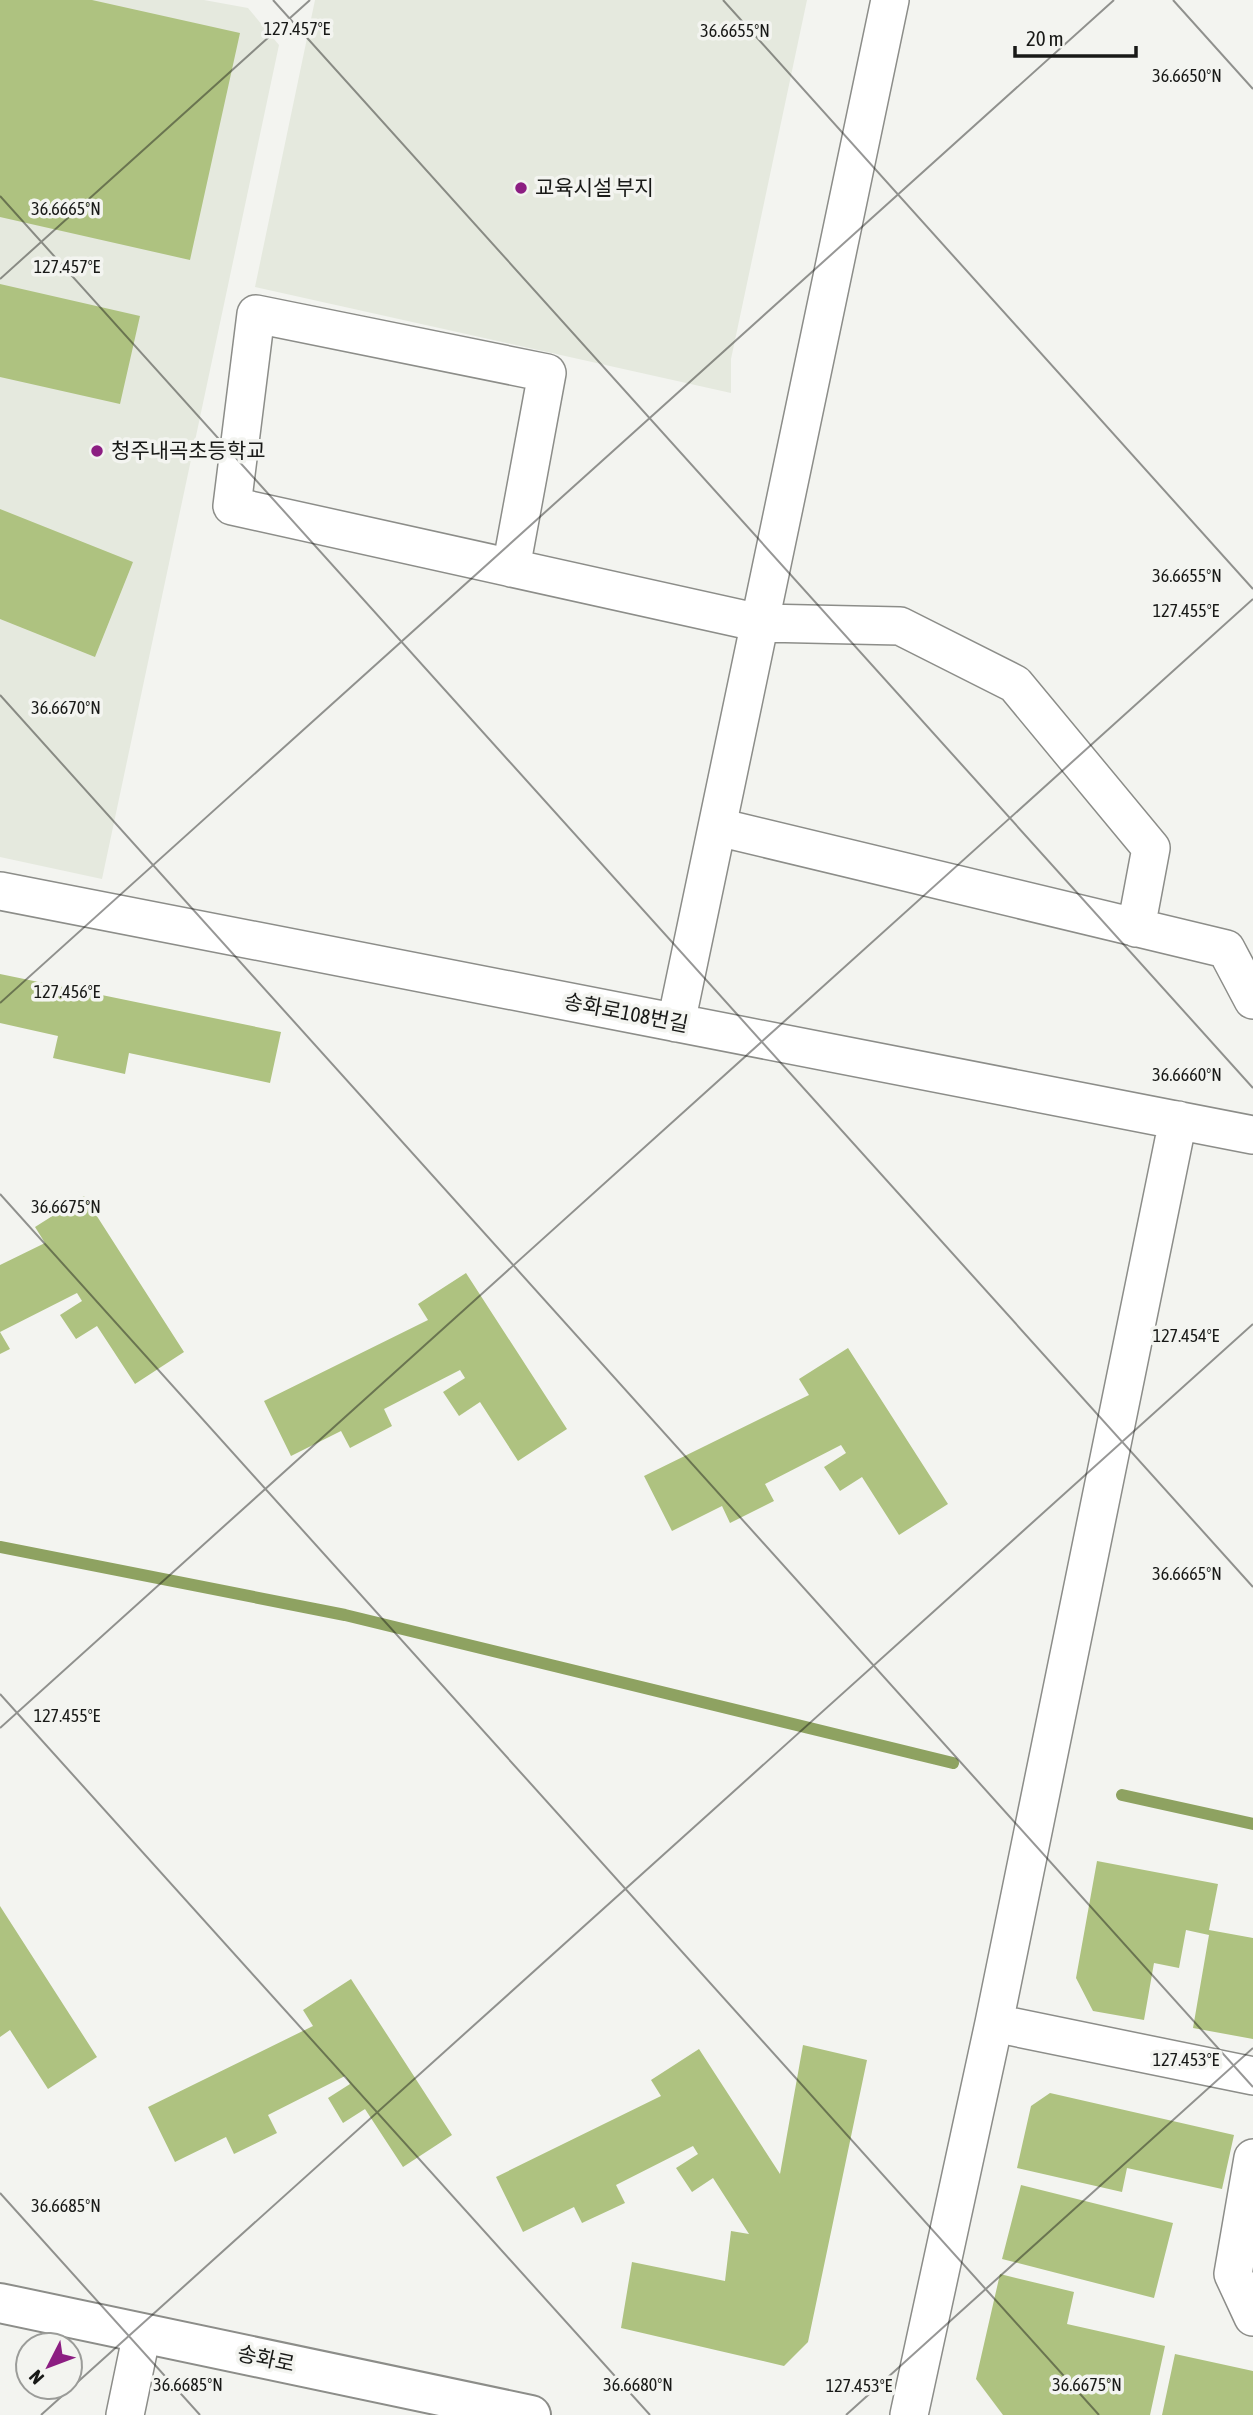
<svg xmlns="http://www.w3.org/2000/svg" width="1253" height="2415" font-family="'Asap Condensed','Noto Sans KR',sans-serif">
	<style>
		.built { fill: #e5e9de }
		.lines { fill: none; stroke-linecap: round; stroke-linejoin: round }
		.stream { stroke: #8ea261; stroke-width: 12 }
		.building { fill: #aec280 }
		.minor-casing { stroke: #8c8d89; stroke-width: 40 }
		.tertiary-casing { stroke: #8c8d89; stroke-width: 42 }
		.minor { stroke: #fff; stroke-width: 37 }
		.tertiary { stroke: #fff; stroke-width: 38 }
		.ticks { fill: none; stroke: #181917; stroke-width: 2; stroke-opacity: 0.45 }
		.poi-dot { fill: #8c1e82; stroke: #f3f4f0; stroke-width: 2.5 }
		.labels { text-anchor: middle; stroke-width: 7; stroke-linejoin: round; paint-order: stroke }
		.poi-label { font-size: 21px; fill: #181917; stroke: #f3f4f0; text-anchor: start }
		.street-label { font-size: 21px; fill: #181917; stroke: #f3f4f0 }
		.ticks-label { font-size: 18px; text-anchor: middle; fill: #181917; stroke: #f3f4f0; stroke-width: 7; stroke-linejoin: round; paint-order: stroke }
	</style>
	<rect width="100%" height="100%" fill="#f3f4f0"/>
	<path class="built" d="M0,0H204L248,8L279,45L102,879L0,857Z
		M315,0H807L731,359V393L255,287Z"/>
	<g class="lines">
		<path class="stream" d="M0,1547L345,1615L953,1763
			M1122,1795L1253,1824"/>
	</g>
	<path class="building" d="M0,0H92L240,33L190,260L0,217Z
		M0,284L140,316L120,404L0,377Z
		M0,509L133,562L95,657L0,619Z
		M0,974L281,1032L270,1083L129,1053L125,1074L53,1058L58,1036L0,1023Z
		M84,1196L184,1352L135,1384L97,1326L76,1339L60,1315L82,1301L77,1293L0,1332L10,1349L0,1354V1265L45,1243L35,1227Z
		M466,1273L567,1429L518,1461L480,1402L459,1416L443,1392L465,1378L460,1370L384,1409L392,1426L350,1448L341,1431L291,1456L264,1401L428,1320L418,1304Z
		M848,1348L948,1504L899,1535L862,1477L840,1491L824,1467L846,1453L841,1445L765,1484L774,1501L730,1523L722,1506L672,1531L644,1476L809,1395L799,1379Z
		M1097,1861L1218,1884L1209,1930L1253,1938V2039L1193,2028L1209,1935L1186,1930L1179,1968L1154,1963L1144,2020L1093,2011L1076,1978Z
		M0,1906L97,2057L48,2089L10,2030L0,2037Z
		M351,1979L452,2135L403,2167L365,2109L343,2123L328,2098L350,2084L345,2076L268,2115L277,2133L234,2154L226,2137L175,2162L148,2107L313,2026L303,2010Z
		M803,2045L867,2060L808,2342L784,2366L621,2328L632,2262L725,2281L731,2231L749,2234L713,2178L692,2192L676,2168L698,2154L693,2146L616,2185L625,2203L582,2223L574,2207L523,2232L496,2177L661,2096L651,2080L699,2049L780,2174Z
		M1050,2093L1234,2135L1222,2189L1127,2168L1122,2192L1017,2168L1031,2106Z
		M1021,2185L1173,2223L1154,2298L1002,2259Z
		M1000,2274L1074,2292L1067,2324L1165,2346L1150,2415H1003L976,2379Z
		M1175,2354L1253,2371V2415H1162Z"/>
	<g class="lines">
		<g class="minor-casing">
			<path id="minor" d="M511,568L547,373L256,314L232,506L760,623L900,626L1015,684L1151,848L1136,928
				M718,827L1226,949L1253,1000
				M0,891L1253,1135
				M676,1023L890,0
				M994,2023L1253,2076
				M1253,2158L1233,2274L1253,2317
				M125,2415L142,2333
				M909,2415L994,2023L1178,1120"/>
		</g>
		<g class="tertiary-casing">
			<path id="tertiary" d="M0,2303L531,2415"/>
		</g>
		<use href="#minor" class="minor"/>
		<use href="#tertiary" class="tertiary"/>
	</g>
	<path class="ticks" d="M273,0L1253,1088M723,0L1253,589M1173,0L1253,89M0,196L1253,1587M0,279L310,0M0,695L1253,2087M0,1003L1114,0M0,1194L1099,2415M0,1694L650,2415M0,1728L1253,599M0,2193L200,2415M41,2415L1253,1324M846,2415L1253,2048"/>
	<g class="poi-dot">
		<circle cx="521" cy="188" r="7"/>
		<circle cx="97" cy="451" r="7"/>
	</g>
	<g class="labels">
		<g class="poi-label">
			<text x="535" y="195">교육시설 부지</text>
			<text x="111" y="458">청주내곡초등학교</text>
		</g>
		<g class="street-label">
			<text transform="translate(626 1013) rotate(11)" y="7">송화로108번길</text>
			<text transform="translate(266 2359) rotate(12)" y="7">송화로</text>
		</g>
	</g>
	<g class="ticks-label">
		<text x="297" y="35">127.457°E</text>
		<text x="735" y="37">36.6655°N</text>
		<text x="1187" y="82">36.6650°N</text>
		<text x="66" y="215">36.6665°N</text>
		<text x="67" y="273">127.457°E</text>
		<text x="1187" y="582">36.6655°N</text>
		<text x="1186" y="617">127.455°E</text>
		<text x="66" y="714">36.6670°N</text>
		<text x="67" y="998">127.456°E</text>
		<text x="1187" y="1081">36.6660°N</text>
		<text x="66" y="1213">36.6675°N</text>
		<text x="1186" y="1342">127.454°E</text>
		<text x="1187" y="1580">36.6665°N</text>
		<text x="67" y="1722">127.455°E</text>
		<text x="1186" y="2066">127.453°E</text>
		<text x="66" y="2212">36.6685°N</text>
		<text x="188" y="2391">36.6685°N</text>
		<text x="638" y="2391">36.6680°N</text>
		<text x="1087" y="2391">36.6675°N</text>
		<text x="859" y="2392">127.453°E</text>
	</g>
	<g transform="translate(49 2366) rotate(228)"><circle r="33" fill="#f3f4f0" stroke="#9b9c99" stroke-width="2"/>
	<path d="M0-5L12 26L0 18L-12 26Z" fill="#8c1e82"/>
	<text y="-10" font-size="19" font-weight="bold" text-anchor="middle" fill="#181917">N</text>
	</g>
	<path d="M1015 46v10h121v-10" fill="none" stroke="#181917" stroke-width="3.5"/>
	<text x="1026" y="46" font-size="21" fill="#181917" stroke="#f3f4f0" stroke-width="5" paint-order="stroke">20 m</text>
</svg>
